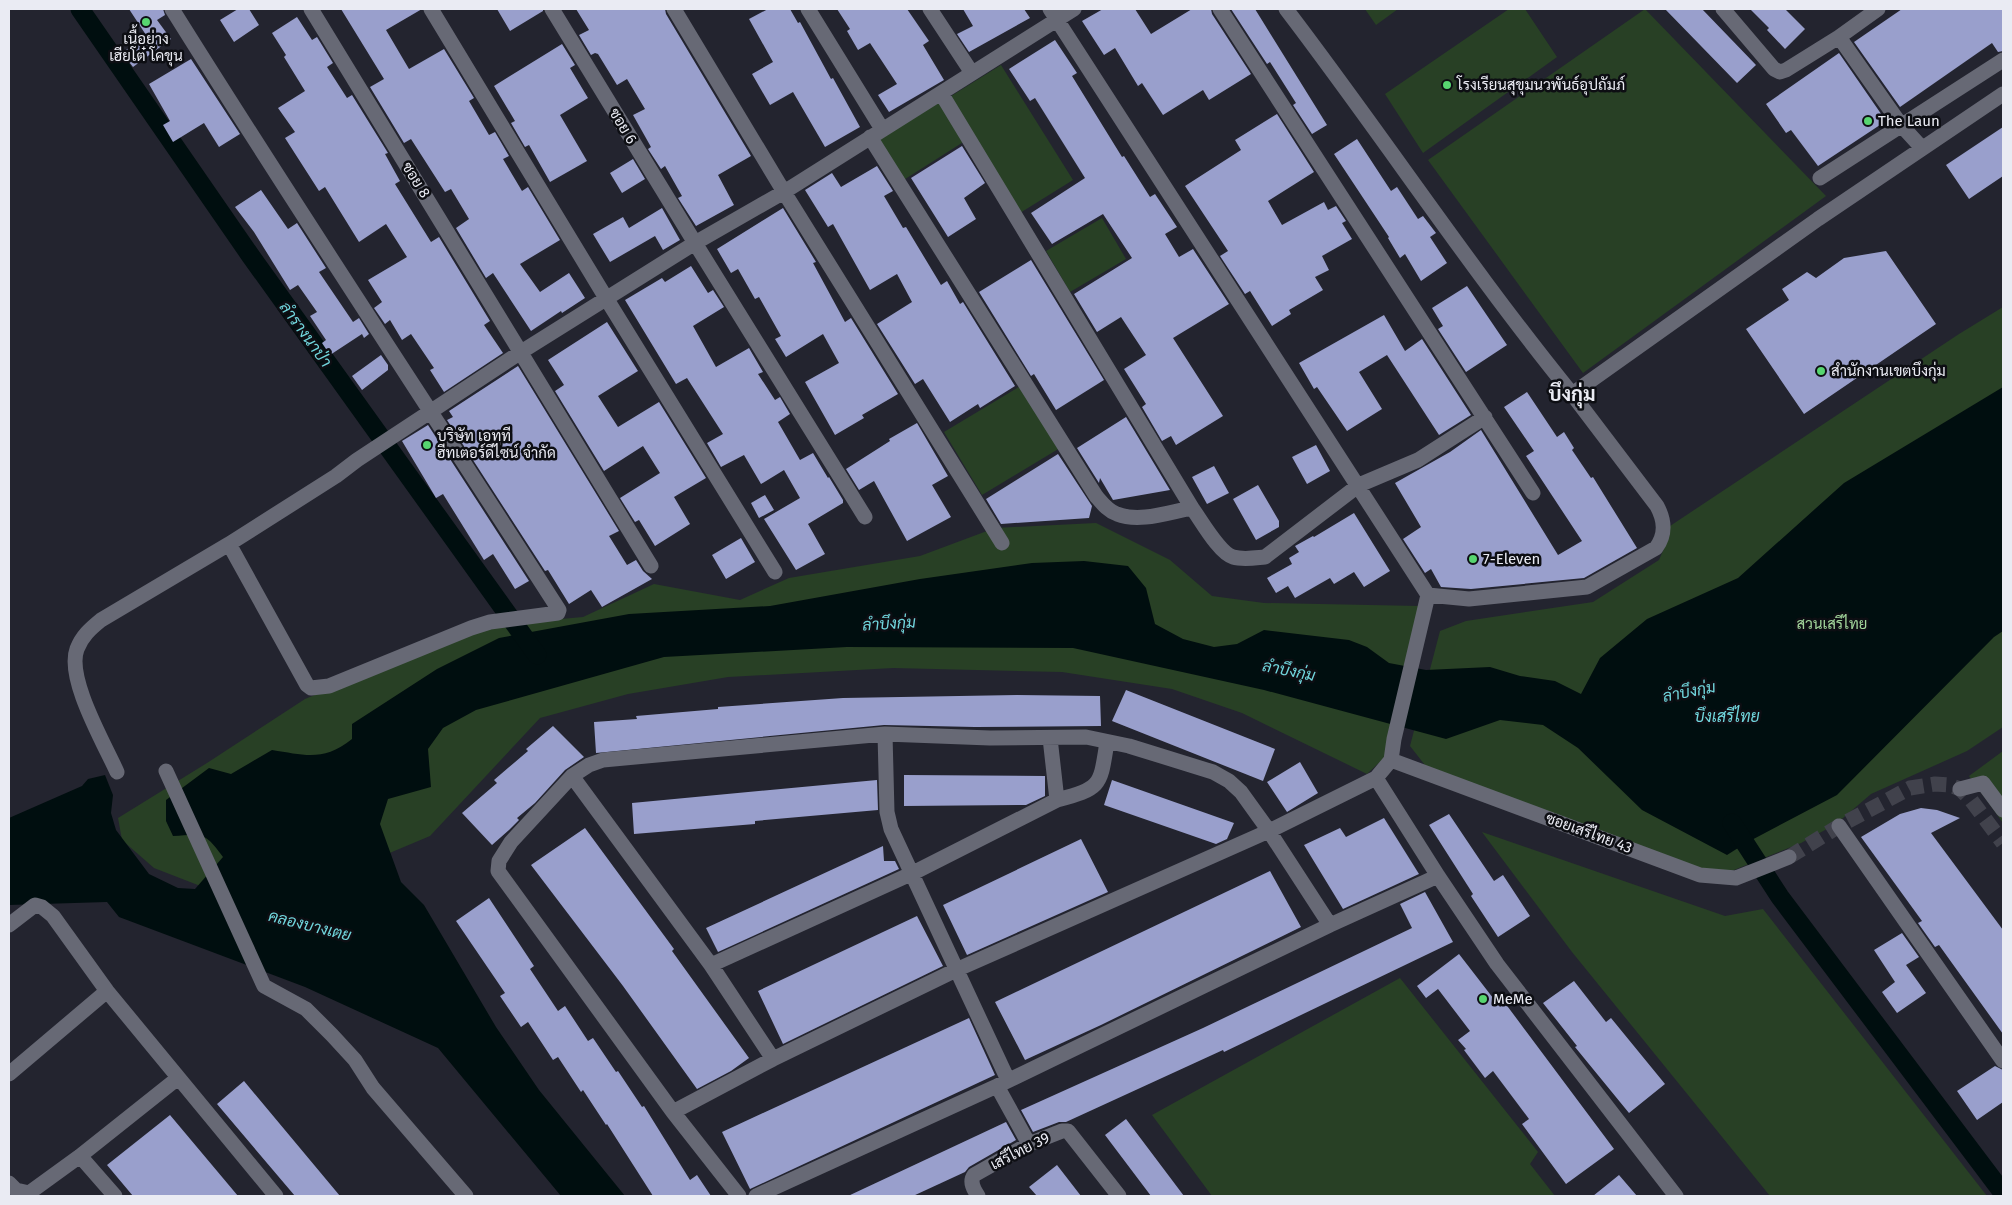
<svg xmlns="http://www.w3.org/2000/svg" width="2012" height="1205" font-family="'Fira Sans',Sarabun,sans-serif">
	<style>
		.green { fill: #284025 }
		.water { fill: #000e0f }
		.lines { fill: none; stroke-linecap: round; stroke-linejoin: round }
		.canal { stroke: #000e0f; stroke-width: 19 }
		.building { fill: #999fcc }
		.street-tunnel { stroke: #41424c; stroke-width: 15; stroke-dasharray: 15 8; stroke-linecap: butt }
		.street { stroke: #676975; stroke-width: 15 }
		.poi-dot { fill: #57d570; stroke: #0d0e13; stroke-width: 2 }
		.labels { text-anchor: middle; stroke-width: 5; stroke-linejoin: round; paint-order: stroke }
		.poi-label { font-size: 15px; fill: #eaebf3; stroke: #0d0e13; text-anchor: start }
		.street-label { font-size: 15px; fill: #eaebf3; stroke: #0d0e13 }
		.park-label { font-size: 15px; fill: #a2d59b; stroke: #0d0e13 }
		.water-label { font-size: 16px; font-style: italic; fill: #71d6dd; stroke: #0d0e13 }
		.district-label { font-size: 20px; font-weight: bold; fill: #eaebf3; stroke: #0d0e13 }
	</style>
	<rect width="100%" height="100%" fill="#23242f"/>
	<path class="green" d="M1365,9H1398L1376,25Z
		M1509,9H1525L1557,57L1423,153L1385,94Z
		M1645,9L1826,196L1583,373L1428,160Z
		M1001,65L1073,180L1020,213L948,98Z
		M938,97L965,141L902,181L874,137Z
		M1102,218L1126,259L1070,292L1046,251Z
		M2003,307V727L1967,751L1871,794L1836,824L1801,843L1719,876L1428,769L1410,746L1440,631L1466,621L1593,602L1659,560L1666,544L1664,530L1959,334Z
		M1022,385L1060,448L982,495L944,432Z
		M1096,523L1170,560L1212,596L1264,603L1419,606L1385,757L1367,774L1242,713L1172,689L1062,672L893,668L728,677L628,694L540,718L430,836L342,873L203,887L154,868L122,840L118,818L207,763L305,699L482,626L583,617L654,584L740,600L789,578L920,556L995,528Z
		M2003,751V823L1969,776Z
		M1482,832L1725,916L1763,909L1987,1196H1770L1572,952Z
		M1400,978L1538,1152L1530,1164L1555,1196H1212L1152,1115Z"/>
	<path class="water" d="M2003,387V631L1994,637L1837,795L1746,843L1727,855L1642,810L1578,748L1543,725L1500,720L1446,739L1264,690L1073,648L847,647L664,657L476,710L443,728L428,749L431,787L388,799L380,824L401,882L424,905L496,1027L539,1090L625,1196H561L438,1048L305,987L119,917L107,902L9,905V818L82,786L88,779L105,775L113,795L111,813L116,830L149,874L178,888L195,889L223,857C205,832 203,834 173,836L166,821V800L209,768L231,774L272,750C305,755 323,762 352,739V724L437,669L499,638L629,614L770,606L920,579L1032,563L1084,561L1128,566L1146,588L1155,624L1183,639L1214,647L1237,644L1264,630L1349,640L1367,647L1389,663L1426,670L1490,667L1520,676L1555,681L1581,694L1600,658L1647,619L1738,578L1844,483Z"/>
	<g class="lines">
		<path class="canal" d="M80,9L250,255L537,655
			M1732,823L1780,897L2003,1193"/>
	</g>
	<path class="building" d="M129,9H163L165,15L157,20L171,39L133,67L122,53L146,35Z
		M238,9H249L259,25L234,42L220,20Z
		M341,9H422L386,30L409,69L444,49L474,98L469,101L489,135L495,132L509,156L503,159L522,191L528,187L560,240L520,264L540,292L569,273L585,298L562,313L561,311L531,331L493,273L486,278L456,228L469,219L451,189L445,192L411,139L404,143L370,87L384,79Z
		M497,9H543V11L510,31Z
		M576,9H665L666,14L751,156L718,175L734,205L696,226L678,198L682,196L665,166L661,169L648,149L651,147L633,115L645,109L627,79L617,85L598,54L595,53L591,55L579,35L589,30Z
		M768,9H790L798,23L800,22L831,79L833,78L860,127L825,147L793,92L770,105L752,74L773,62L749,19Z
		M837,9H907L929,41L923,45L944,80L889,112L878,95L897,84L870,43L858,50L847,31L850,29Z
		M963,9H1024L1030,18L969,52L957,34L973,26Z
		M1103,9H1135L1151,34L1192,9H1211L1212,14L1251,74L1209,100L1203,90L1163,115L1142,83L1138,86L1115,48L1104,55L1082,21Z
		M1231,9H1255L1327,125L1312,134L1293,105L1296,103L1270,62L1267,64Z
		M1665,9H1702L1756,65L1737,83Z
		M1750,9H1785L1805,29L1785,49L1767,30L1769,28Z
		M1902,9H2003V51L1998,52L1992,43L1900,107L1854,42Z
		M297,17L312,40L317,37L333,63L327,67L347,98L352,95L388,153L385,154L400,181L395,184L431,242L439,237L490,321L484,325L503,353L444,392L430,370L434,368L411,334L402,340L390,320L385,324L374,308L382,302L368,280L407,257L386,224L359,242L325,187L319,191L285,138L295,132L278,108L305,91L284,57L286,55L272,33Z
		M1055,40L1077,73L1072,76L1122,157L1124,156L1150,197L1155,194L1177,227L1165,234L1179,257L1193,249L1229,304L1173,338L1223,416L1176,445L1171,436L1162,441L1142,407L1146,404L1124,369L1146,355L1121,317L1097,332L1074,294L1132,258L1103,214L1052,244L1031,213L1085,178L1035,98L1030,101L1009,69Z
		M562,44L575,65L570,68L588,98L560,115L587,161L550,182L529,145L525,147L511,123L515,121L494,86Z
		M1839,53L1886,121L1818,166L1791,130L1786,133L1766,104Z
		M191,59L240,134L219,147L204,123L173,142L163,125L170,121L149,84Z
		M1277,114L1314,172L1268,201L1282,225L1324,202L1328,210L1336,206L1346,221L1342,223L1352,239L1322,256L1329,270L1315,277L1323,290L1289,310L1291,314L1272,326L1250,291L1245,294L1220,256L1228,251L1185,186L1241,150L1235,140Z
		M2003,127V176L1969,199L1946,165Z
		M1357,139L1391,191L1397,187L1418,219L1423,216L1436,233L1430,237L1447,263L1421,281L1405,254L1400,258L1388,238L1389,237L1334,154Z
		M962,146L985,183L964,198L976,219L948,237L911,178Z
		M633,159L645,179L622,193L610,173Z
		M877,166L893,191L884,196L903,228L906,227L941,285L947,281L960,304L963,302L1015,386L980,408L978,404L950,422L923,379L915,384L877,324L912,302L897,274L870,290L833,224L828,227L805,190L832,173L841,187Z
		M261,190L288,229L297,223L326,268L319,272L353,322L359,318L369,334L364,338L362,334L330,355L322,343L326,340L310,316L317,312L298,285L290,290L254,232L235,207Z
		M662,208L680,240L663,250L655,236L610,262L593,234L623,217L629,228Z
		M783,208L816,262L813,263L845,322L851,318L898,394L862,415L864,418L835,435L805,382L839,363L823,334L786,357L775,339L781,336L759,297L755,299L738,269L731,273L717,249Z
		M1886,251L1936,324L1804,414L1746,329L1789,300L1782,289L1807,272L1816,278L1844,258Z
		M1031,260L1104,380L1056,410L1034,374L1031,376L979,292Z
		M691,266L708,293L713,290L724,307L693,326L716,367L749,348L763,372L758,374L775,400L780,397L790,414L778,422L800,460L813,453L828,478L829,477L843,500V503L808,524L825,554L796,570L764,519L800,498L784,470L761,484L744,455L721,467L707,443L723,434L687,378L676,384L625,300L662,278L665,282Z
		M1467,286L1507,345L1466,372L1438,329L1443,326L1432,308Z
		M1384,315L1405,351L1422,339L1471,415L1439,435L1387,355L1359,372L1382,409L1347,431L1317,387L1314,389L1299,363Z
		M607,322L638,371L598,396L618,427L659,402L706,478L674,497L690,524L655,546L639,520L635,522L620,498L660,473L643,446L604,471L555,391L564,385L548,360Z
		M381,355L388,365V370L362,390L352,376Z
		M518,366L619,531L609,536L627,565L636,560L643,571L652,579L602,607L591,590L569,604L548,570L545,571L447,420L453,417L449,411Z
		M1527,392L1557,437L1564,432L1574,448L1572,450L1591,478L1593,477L1637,548L1584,578L1471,589L1441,587L1431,569L1425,573L1403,539L1421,527L1395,483L1450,452L1481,430L1558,555L1582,541L1526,456L1534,451L1504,407Z
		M1126,417L1170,490L1113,500L1100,478L1099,483L1077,448Z
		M917,423L948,476L932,485L951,517L907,541L874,481L859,490L846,469L890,441L889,439Z
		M428,425L529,581L515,589L493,554L484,560L443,494L436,498L402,441Z
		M1316,445L1330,471L1307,484L1292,457Z
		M1058,454L1092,506L1089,518L1001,524L986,499Z
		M1214,466L1229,493L1207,504L1192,477Z
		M1258,485L1279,521V527L1256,540L1233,499Z
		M765,495L774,510L759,518L751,503Z
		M1354,513L1390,571L1364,587L1354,572L1334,584L1330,578L1295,598L1288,586L1276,593L1267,578L1292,564L1289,558L1299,552L1295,546L1313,536L1314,537Z
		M741,538L755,562L726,579L712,555Z
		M1126,690L1275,749L1263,781L1112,721Z
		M1017,695L1100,696L1101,726L975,727L884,725L596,753L594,722L637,719L636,716L718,709V707L843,698Z
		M553,726L584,757L565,770L535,803L517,818L519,820L509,830L492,845L462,813L497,783L494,780L528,751L526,749Z
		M1300,762L1318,793L1287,812L1267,782Z
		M904,775L1045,776V796L1026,805L904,806Z
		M877,780L878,810L755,821V824L634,834L632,803Z
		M1112,780L1234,823L1227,839L1216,844L1104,805Z
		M1921,808L1937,810L1960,818L1931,833L2003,930V1034L1939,945L1935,947L1918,923L1922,921L1861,837L1900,814Z
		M1449,814L1494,881L1503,875L1530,916L1498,937L1471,896L1473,894L1429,825Z
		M1384,818L1419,874L1343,909L1304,845L1340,828L1346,837Z
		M585,828L674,949L672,951L749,1058L731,1071L697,1089L623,986L531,865Z
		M1081,839L1108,892L967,955L943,905Z
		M883,846L884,861H895L899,869L718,952L706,928Z
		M1270,871L1301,927L1101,1025L1025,1060L995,1002Z
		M1425,892L1453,942L1224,1052L1223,1050L1066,1122H1059L1033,1132L1021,1110L1203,1028L1412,928L1400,904Z
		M489,898L534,966L530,969L558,1011L565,1006L588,1041L593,1038L616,1072L618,1071L642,1107L644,1106L690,1180L697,1175L711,1196H653L607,1124L606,1125L583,1090L581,1092L558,1057L553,1060L528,1022L521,1027L500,996L505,993L456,921Z
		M917,916L943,966L783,1044L758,991Z
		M1902,933L1919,957L1906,965L1926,993L1897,1013L1882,992L1895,982L1874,950Z
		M1459,954L1500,1007L1505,1003L1614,1149L1566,1184L1522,1124L1529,1119L1493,1071L1485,1078L1464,1050L1466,1049L1458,1040L1470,1031L1438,989L1426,998L1417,986Z
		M1574,981L1606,1022L1611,1018L1665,1084L1629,1113L1575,1047L1577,1046L1543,1003Z
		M969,1018L995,1075L750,1189L722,1132Z
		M1995,1066L2003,1070V1102L1977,1120L1957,1091Z
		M244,1081L340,1196H295L217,1104Z
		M170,1115L238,1196H133L107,1165Z
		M1126,1119L1184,1196H1151L1105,1135Z
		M1006,1122L1016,1140L969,1167L965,1172L913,1196H848Z
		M1057,1165L1081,1196H1037L1029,1187Z
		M1619,1175L1637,1196H1593Z"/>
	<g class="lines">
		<path class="street-tunnel" d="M1789,857L1839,826L1910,788L1935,784L1950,785L1960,789L1971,800L2003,843"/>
		<path class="street" d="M172,9C298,211 430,409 559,610L558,613L490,622L471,628L329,686L311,688L307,685L229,544
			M311,9L651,566
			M431,9L606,298L775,572
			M552,9L695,243L865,517
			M674,9L784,192L1002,543
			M808,9L882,129
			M930,9L972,73
			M1050,9L1428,595L1469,599L1587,587L1656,548C1666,534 1665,521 1657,506L1572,394L1818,219L2003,94
			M1220,9L1533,493
			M1286,9C1383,136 1471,270 1572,394
			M1723,9L1774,69L1780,72L1786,70L1839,37L1901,125L1922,148
			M1839,37L1878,9
			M941,93L1192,508C1201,520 1219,553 1233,557C1243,560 1254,558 1265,557L1359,485L1418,460L1485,417
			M870,137L1096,496C1102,503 1108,511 1117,514C1140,523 1169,512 1192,508
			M1820,178L2003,60
			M885,734L887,812L891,829L1008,1080
			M1391,760L1700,875L1736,878L1789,857
			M166,771L264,986L306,1009L332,1035L355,1060L373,1088L466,1196
			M117,772C104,743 66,678 77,649C82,636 90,629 101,620L229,544L336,476L357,460L521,352L695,243L784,192L1074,9
			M572,776L711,965L773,1059
			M1376,778L1438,876L1497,964L1676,1196
			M1960,789L1983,783L2003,810
			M1057,800C1102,788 1100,786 1107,742
			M1839,826L2003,1061
			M9,925L35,905L42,907L53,916L107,991L276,1196
			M711,965L913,873L1057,800L1050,738
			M9,1074L107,991
			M997,1086L1029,1144
			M673,1112L773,1059L956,970L1269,831L1376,778L1391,760L1394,739L1428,595
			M80,1156L115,1196
			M9,1183L16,1190L29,1193L80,1156L178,1078
			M739,1196L673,1112L498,871L499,861L511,842L572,776L589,765L603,760L885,734L990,738L1086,737L1129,746L1213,772L1229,781L1241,792L1269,831L1330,925
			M756,1196L997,1086L1330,925L1438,876
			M978,1196C974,1190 969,1182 974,1175L1029,1144L1062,1131H1068L1119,1196"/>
	</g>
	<g class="poi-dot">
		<circle cx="146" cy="22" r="5"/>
		<circle cx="1447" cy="85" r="5"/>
		<circle cx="1868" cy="121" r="5"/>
		<circle cx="1821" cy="371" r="5"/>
		<circle cx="427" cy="445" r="5"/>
		<circle cx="1473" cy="559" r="5"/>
		<circle cx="1483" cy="999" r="5"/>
	</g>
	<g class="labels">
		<g class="poi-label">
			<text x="146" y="44" text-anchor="middle">เนื้อย่าง<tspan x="146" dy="17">เฮียโต๋ โคขุน</tspan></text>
			<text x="1457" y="90">โรงเรียนสุขุมนวพันธ์อุปถัมภ์</text>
			<text x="1878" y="126">The Laun</text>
			<text x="1831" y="376">สำนักงานเขตบึงกุ่ม</text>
			<text x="437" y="441">บริษัท เอทูที<tspan x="437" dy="17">ฮีทเตอร์ดีไซน์ จำกัด</tspan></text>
			<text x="1483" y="564">7-Eleven</text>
			<text x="1493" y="1004">MeMe</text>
		</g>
		<g class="street-label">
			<text transform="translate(623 126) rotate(59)" y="5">ซอย 6</text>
			<text transform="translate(416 180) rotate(58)" y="5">ซอย 8</text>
			<text transform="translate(1589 833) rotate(20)" y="5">ซอยเสรีไทย 43</text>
			<text transform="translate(1020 1151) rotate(-27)" y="5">เสรีไทย 39</text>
		</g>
		<g class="park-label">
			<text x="1832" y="629">สวนเสรีไทย</text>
		</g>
		<g class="water-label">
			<text transform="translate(306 334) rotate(54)" y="6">ลำรางนาป่า</text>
			<text transform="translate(889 623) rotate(-3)" y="6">ลำบึงกุ่ม</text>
			<text transform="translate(1289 670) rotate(11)" y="6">ลำบึงกุ่ม</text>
			<text transform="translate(1689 691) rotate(-11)" y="6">ลำบึงกุ่ม</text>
			<text x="1727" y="722">บึงเสรีไทย</text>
			<text transform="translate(310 925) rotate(14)" y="6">คลองบางเตย</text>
		</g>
		<g class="district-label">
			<text x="1572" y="401">บึงกุ่ม</text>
		</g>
	</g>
	<rect width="2012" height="1205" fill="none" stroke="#eaebf3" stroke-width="20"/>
</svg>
